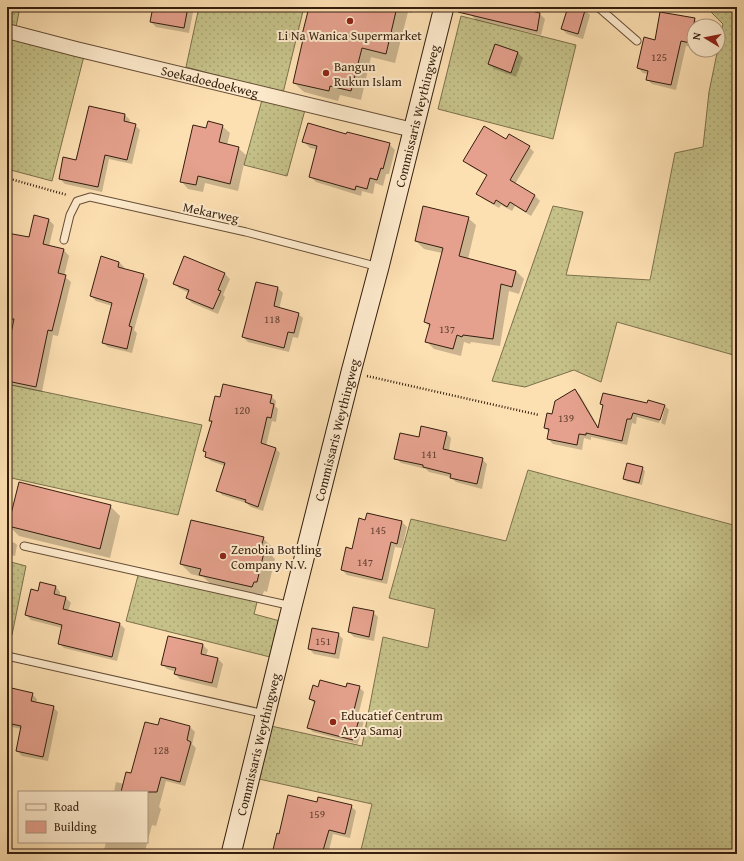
<svg xmlns="http://www.w3.org/2000/svg" width="744" height="861" font-family="'Gentium Book Plus',serif">
	<style>
		.grass { fill: url(#grass-dots); stroke: #7c704b }
		.shadow { fill: #0003 }
		.building { fill: #e5a18d; stroke: #341e0e }
		.lines { fill: none; stroke-linecap: round; stroke-linejoin: round }
		.service-casing { stroke: #664e37; stroke-width: 9 }
		.minor-casing { stroke: #664e37; stroke-width: 16 }
		.secondary-casing { stroke: #341e0e; stroke-width: 21 }
		.path { stroke: #341e0e; stroke-width: 2.5; stroke-dasharray: 1 2; stroke-linecap: butt }
		.service { stroke: #feebcd; stroke-width: 7 }
		.minor { stroke: #feebcd; stroke-width: 14 }
		.secondary { stroke: #feebcd; stroke-width: 19 }
		.poi-dot { fill: #8f2418; stroke: #feebcd; stroke-width: 1.5 }
		.labels { text-anchor: middle; stroke-width: 4; stroke-linejoin: round; paint-order: stroke }
		.number-label { font-size: 11px; fill: #603f2e }
		.poi-label { font-size: 13px; fill: #341e0e; stroke: #feebcd; text-anchor: start }
		.street-label { font-size: 13px; fill: #341e0e; stroke: #feebcd }
	</style>
	<defs>
		<pattern id="grass-dots" width="8" height="8" patternUnits="userSpaceOnUse"><rect width="8" height="8" fill="#c5c188"/><path d="M2 2h.1M6 6h.1" fill="none" stroke="#aaa574" stroke-width="1.8" stroke-linecap="round"/></pattern>
	</defs>
	<rect width="100%" height="100%" fill="#fde0b2"/>
	<filter id="stains"><feTurbulence type="fractalNoise" baseFrequency=".005" numOctaves="4"/><feColorMatrix values="0 0 0 0 .2 0 0 0 0 .09 0 0 0 0 .02 0 0 0 .5 -.17"/></filter>
	<radialGradient id="worn" r=".72"><stop offset=".6" stop-color="#630" stop-opacity="0"/><stop offset="1" stop-color="#630" stop-opacity=".3"/></radialGradient>
	<path class="grass" d="M7,7H20L16,27L7,24Z
		M199,7H304L283,93L186,67Z
		M706,7H737V356L617,322L601,382L574,370L525,387L492,381L553,206L583,212L566,275L650,280L675,153L703,147L709,92L723,24Z
		M461,16L576,45L553,139L438,109Z
		M7,37L84,56L52,181L7,169Z
		M262,100L305,110L287,176L244,165Z
		M7,384L202,425L178,515L7,477Z
		M528,470L737,526V854H360L372,804L259,779L271,726L362,746L383,637L428,648L435,609L389,598L411,519L506,541Z
		M7,561L26,566L12,635L7,634Z
		M140,568L258,598L254,614L280,621L270,657L126,621Z"/>
	<path class="shadow" d="M154,7H194L189,33L156,27L151,22Z
		M310,7H413L412,13L408,12L395,63L371,57L361,100L340,95L338,101L304,92L294,83L305,36Z
		M473,7H518L517,9L540,14L545,19L541,35L476,20L471,15Z
		M569,7H575L585,10L590,15L583,39L567,34L562,29Z
		M694,19L699,24V26H694V47L686,46L676,90L652,84L647,79L648,74L643,73L638,68L656,41Z
		M496,45L518,53L523,58L516,77L494,69L489,64Z
		M125,115L130,120L129,123L135,125L140,130L132,164L109,159L102,192L65,184L60,179Z
		M222,126L230,133L227,145L238,148L246,155L238,191L205,183L203,192L188,189L181,181L207,129Z
		M347,135L389,144L395,150L389,174H386L383,186L375,183L373,194L362,191L361,196L316,182L310,176L318,150L310,148L304,142Z
		M510,135L529,147L534,152L515,184L535,196L540,201L531,216L515,206L512,211L501,205L499,208L482,198L477,193L487,176L470,166L465,161L507,140Z
		M468,218L476,225L468,259L516,271L524,279L519,294L509,291L500,346L471,342L470,344L464,342L461,356L434,349L427,342L430,327L425,322L442,253L424,249L416,241Z
		M49,220L54,225L49,246L64,250L69,256L64,276L71,282L58,336L53,335L42,392L8,385L7,384V358L14,323L11,320L21,280L7,278V234L30,238Z
		M101,257L119,262L124,267L123,269L143,275L148,280L134,330L137,333L132,353L108,347L103,343L112,306L96,301L91,296Z
		M185,258L225,274L230,279L223,295L225,297L218,314L192,303L187,298L189,293L179,288L174,283Z
		M257,283L278,288L283,293L279,309L298,314L303,318L298,338L293,337L289,352L248,342L243,337Z
		M575,390L580,395L599,428L604,407L601,404L664,405L669,410L665,425L661,423L665,407H663L659,423L637,417L636,424L632,423L627,445L591,437V440L584,438L582,450L553,444L548,439L549,432L545,428L553,415Z
		M271,396L276,401L275,406L278,409L276,422L272,421L266,446L276,449L280,453L263,511L251,507L246,503L222,495L218,490L225,466L211,461L206,456L207,454L204,451L212,423L210,421Z
		M446,433L451,438L449,451L482,459L487,464L482,489L456,482L450,477L429,472L426,469L401,463L396,458L420,438Z
		M642,468L645,471L642,485L626,481L624,479Z
		M110,506L120,516L110,558L19,536L9,526Z
		M367,514L402,522L407,527L402,548L395,547L387,584L347,575L342,570L366,521Z
		M263,538L273,548L272,556L275,559L267,592L264,591L262,597L211,584L203,577L191,574L181,564Z
		M7,540L15,543L17,545L15,556L7,554Z
		M56,587L60,592V596L66,598L71,603L68,611L120,624L125,629L117,661L64,648L59,643L62,628L31,620L26,615L39,592Z
		M373,612L378,617L374,641L354,637L349,632Z
		M338,634L343,639L339,659L314,654L309,649Z
		M203,645L208,650L206,656L218,659L223,664L217,688L180,679L175,674L176,672L167,669L162,664Z
		M359,687L364,692L358,716L364,721L358,744L313,732L308,727L315,704L310,699L319,688H347Z
		M7,688L32,694L37,699L36,703L53,707L58,712L48,761L22,756L17,751L22,729L7,726Z
		M161,719L190,727L195,732L192,744L196,748L185,786L166,781L159,807L161,809L156,826L152,825L145,851L155,854H103L106,842H147V792H114L116,782L124,784L132,774L159,726Z
		M318,803L351,806L356,811L350,838L333,834L328,854H273L280,835Z"/>
	<path class="building" d="M153,7H188L184,28L150,22Z
		M309,7H397L386,54L362,48L351,91L330,86L329,91L293,83L304,35H302Z
		M458,7H513L540,13L537,31L458,12Z
		M568,7H586L578,34L561,29Z
		M660,12L695,18L690,43L681,41L671,85L646,80L648,71L637,68L644,37L655,40Z
		M495,44L518,52L511,73L488,64Z
		M89,106L125,114L124,121L136,124L127,160L105,155L98,187L59,179L63,157L76,160Z
		M208,121L223,125L219,142L239,147L230,184L198,176L196,185L180,182L193,125L206,128Z
		M308,123L346,134L347,132L390,143L383,169L381,168L377,180L370,178L367,189L356,186L355,190L309,177L317,146L302,142Z
		M484,126L506,139L509,134L530,146L510,180L535,195L526,212L510,202L507,207L496,200L494,204L476,194L487,175L463,161Z
		M423,206L469,217L459,256L516,271L512,287L501,284L493,339L463,335L462,337L457,335L453,349L425,342L430,324L424,322L443,248L415,241Z
		M34,215L49,219L43,244L64,249L58,273L66,275L52,331L48,330L36,387L7,381V353L14,319H7V233L29,237Z
		M101,256L119,262L118,267L144,274L129,326L132,327L127,349L102,343L112,303L90,296Z
		M184,256L225,273L218,290L221,291L213,309L186,298L189,290L173,284Z
		M256,282L278,287L274,306L299,313L294,333L288,332L284,348L242,337Z
		M223,384L272,395L270,403L274,404L271,418L267,417L261,443L276,448L258,507L245,502L246,500L216,491L225,463L205,457L206,452L203,451L212,421H209L215,396L220,397Z
		M575,389L598,428L603,405L600,404L603,393L647,403L648,400L665,405L660,420L633,413L631,419H627L622,441L586,433V435L579,434L577,445L547,439L549,429L544,428L547,413L552,414L555,401Z
		M421,426L447,432L443,449L483,458L477,484L450,478L451,474L423,467V465L394,459L400,433L419,437Z
		M627,463L643,467L639,483L623,479Z
		M19,482L111,505L100,549L8,526Z
		M367,513L402,521L397,544L391,542L382,580L341,570L346,547L352,549L359,518L365,520Z
		M191,520L264,537L261,547L265,548L257,582H254L252,587L199,575L201,569L180,564Z
		M40,582L56,586L54,594L66,597L63,609L120,623L112,657L58,644L62,625L25,615L31,589L38,591Z
		M353,607L374,611L369,637L348,632Z
		M312,628L339,633L335,654L308,649Z
		M168,636L203,644L201,654L218,658L212,683L174,674L176,668L161,665Z
		M320,680L346,687L347,683L360,686L353,714L360,716L353,740L307,728L315,701L309,699L313,685L318,687Z
		M7,687L33,693L31,701L54,706L43,757L16,751L21,726L7,723Z
		M160,718L190,726L187,740L191,742L180,782L161,777L157,792H121L126,772L131,773L145,722L158,725Z
		M288,795L317,802L318,797L352,805L345,834L329,830L322,854H272L277,833L279,834Z"/>
	<g class="lines">
		<g class="service-casing">
			<path id="service" d="M598,7L637,41
				M64,240L70,215L77,201L90,197L246,232L379,267
				M24,546L292,606
				M7,656L265,714"/>
		</g>
		<g class="minor-casing">
			<g id="minor">
				<path id="s1" d="M7,31L76,49L413,130"/>
			</g>
		</g>
		<g class="secondary-casing">
			<g id="secondary">
				<path id="s2" d="M231,854L292,606L351,372L379,267L444,7"/>
			</g>
		</g>
		<path class="path" d="M7,178L67,195
			M367,376L539,415"/>
		<use href="#service" class="service"/>
		<use href="#minor" class="minor"/>
		<use href="#secondary" class="secondary"/>
	</g>
	<g class="poi-dot">
		<circle cx="350" cy="21" r="4"/>
		<circle cx="326" cy="73" r="4"/>
		<circle cx="223" cy="556" r="4"/>
		<circle cx="333" cy="722" r="4"/>
	</g>
	<g class="labels">
		<g class="number-label">
			<text x="659" y="61">125</text>
			<text x="272" y="323">118</text>
			<text x="447" y="333">137</text>
			<text x="242" y="414">120</text>
			<text x="566" y="422">139</text>
			<text x="429" y="458">141</text>
			<text x="378" y="534">145</text>
			<text x="365" y="566">147</text>
			<text x="323" y="645">151</text>
			<text x="161" y="754">128</text>
			<text x="317" y="818">159</text>
		</g>
		<g class="poi-label">
			<text x="350" y="40" text-anchor="middle">Li Na Wanica Supermarket</text>
			<text x="334" y="71">Bangun<tspan x="334" dy="15">Rukun Islam</tspan></text>
			<text x="231" y="554">Zenobia Bottling<tspan x="231" dy="15">Company N.V.</tspan></text>
			<text x="341" y="720">Educatief Centrum<tspan x="341" dy="15">Arya Samaj</tspan></text>
		</g>
		<g class="street-label">
			<text dy="5" stroke="none"><textPath href="#s1" startOffset="209">Soekadoedoekweg</textPath></text>
			<text dy="5" stroke="none"><textPath href="#s2" startOffset="761">Commissaris Weythingweg</textPath></text>
			<text transform="translate(211 212) rotate(12)" y="5">Mekarweg</text>
			<text dy="5" stroke="none"><textPath href="#s2" startOffset="437">Commissaris Weythingweg</textPath></text>
			<text dy="5" stroke="none"><textPath href="#s2" startOffset="113">Commissaris Weythingweg</textPath></text>
		</g>
	</g>
	<rect width="744" height="861" fill="none" stroke="#fde0b2" stroke-width="24"/>
	<rect x="8" y="8" width="728" height="845" fill="none" stroke="#341e0e" stroke-width="2"/>
	<rect x="12" y="12" width="720" height="837" fill="none" stroke="#341e0e"/>
	<rect x="18" y="791" width="130" height="52" fill="#feebcd" stroke="#ad9981"/>
	<rect x="26" y="804" width="20" height="6" fill="#feebcd" stroke="#ad9981"/>
	<text x="54" y="811" font-size="12" fill="#341e0e">Road</text>
	<rect x="26" y="821" width="20" height="12" fill="#e5a18d" stroke="#ad9981"/>
	<text x="54" y="831" font-size="12" fill="#341e0e">Building</text>
	<g transform="translate(706 38) rotate(280)"><circle r="19" fill="#feebcd" stroke="#ad9981"/>
	<path d="M0-3L7 15L0 10L-7 15Z" fill="#8f2418"/>
	<text y="-6" font-size="11" font-weight="bold" text-anchor="middle" fill="#341e0e">N</text>
	</g>
	<rect width="100%" height="100%" filter="url(#stains)"/>
	<rect width="100%" height="100%" fill="url(#worn)"/>
</svg>
